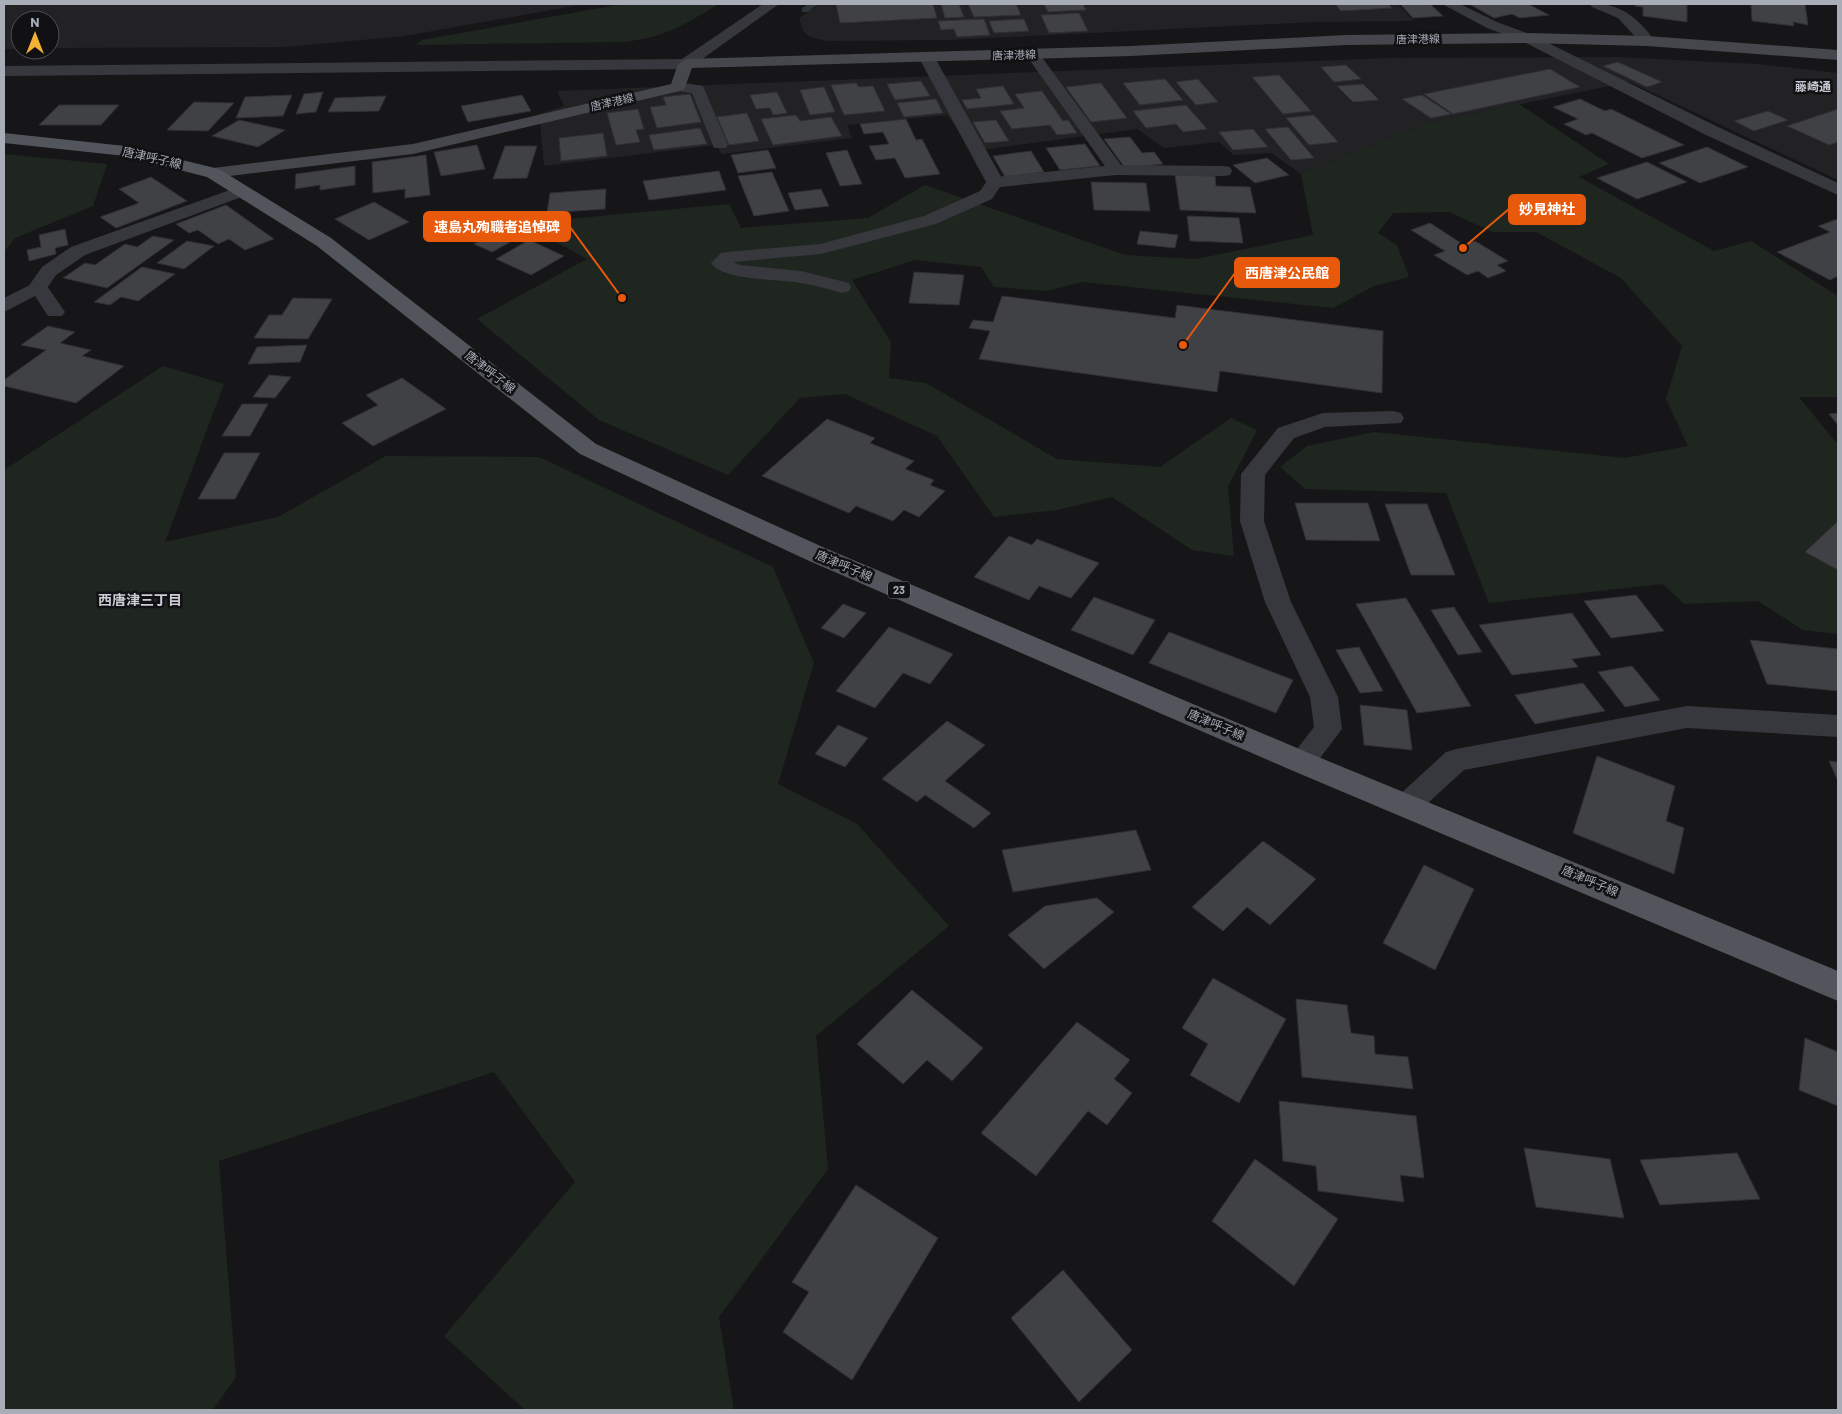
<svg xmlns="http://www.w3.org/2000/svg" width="1842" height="1414" font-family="Barlow,'Noto Sans JP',sans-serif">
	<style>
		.built { fill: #222225 }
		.green { fill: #1e261f }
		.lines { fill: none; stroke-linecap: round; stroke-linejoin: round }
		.stream { fill: #2c353c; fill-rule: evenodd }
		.building { fill: #404145; stroke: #303034 }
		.service { fill: #37383d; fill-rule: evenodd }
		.minor { fill: #37383d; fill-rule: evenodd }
		.tertiary { fill: #37383d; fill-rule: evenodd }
		.secondary { fill: #45474d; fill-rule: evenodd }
		.primary { fill: #53555c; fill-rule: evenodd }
		.labels { text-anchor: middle; stroke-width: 5; stroke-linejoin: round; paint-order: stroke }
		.far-street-label { font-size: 11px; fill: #a8adb8; stroke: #111113 }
		.shield { fill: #111113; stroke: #7b7e86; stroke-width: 1 }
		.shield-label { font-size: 11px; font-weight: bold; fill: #a8adb8 }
		.far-quarter-label { font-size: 12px; font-weight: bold; fill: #c9ccd4; stroke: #111113 }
		.street-label { font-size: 12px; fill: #a8adb8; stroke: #111113 }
		.neighbourhood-label { font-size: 14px; font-weight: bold; fill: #c9ccd4; stroke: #111113 }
		.leader { fill: none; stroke: #e8590c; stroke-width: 2 }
		.callout-dot { fill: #e8590c; stroke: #111113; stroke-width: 2 }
		.callout { fill: #e8590c; stroke: #e8590c; stroke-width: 2 }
		.callout-label { font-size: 14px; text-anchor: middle; font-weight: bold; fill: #fff }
	</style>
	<rect width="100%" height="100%" fill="#161618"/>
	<path class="built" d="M4,4H585L405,36L284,47L50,48V20H20V49H4Z
		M820,4H1397L1414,21L1315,22L947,40L827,41L810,37L803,31L799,18Z
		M1616,57L1757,64L1838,73V180L1630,82L1426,123L1301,174L1271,153L1234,155L1219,142L1164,148L1137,129L974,151L947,115L847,125L852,138L722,154L716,145L544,166L539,114L564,106L557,91L1390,58Z"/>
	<path class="green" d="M622,4H719C683,25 665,38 622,42L415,45L422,40Z
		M1519,104L1609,164L1579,177L1714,251L1751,241L1838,296V397H1799L1838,445V634L1803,630L1758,601L1684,604L1663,584L1489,603L1446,493L1305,489L1280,467L1307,446L1374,432L1625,458L1688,446L1666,399L1682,346L1621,278L1536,232H1493L1449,212L1393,213L1378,233L1397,245L1409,277L1374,286L1333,308L1082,282L1046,291L994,287L981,267L915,260L852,280L891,342L889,378L926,383L1057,459L1160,467L1231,418L1257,430L1228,487L1234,556L1192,550L1112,497L1057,510L994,517L937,436L845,394L800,398L728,475L599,420L477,319L587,259L545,236L556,220L729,204L741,228L868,218L925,185L1125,255L1196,259L1313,235L1301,174L1426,123Z
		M4,154L107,164L93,206L15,238L4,252Z
		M163,366L224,384L165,542L278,517L386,456L539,457L773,567L814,663L778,784L857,824L949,926L816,1036L828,1169L719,1317L734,1410H525L444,1336L575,1182L494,1072L219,1161L236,1377L213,1410H4V470Z"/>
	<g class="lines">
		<path class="stream" d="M809,4H818L808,12H802V8Z"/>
	</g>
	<path class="building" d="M836,4H933L937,18L840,23Z
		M941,4H959L964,17L945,18Z
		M968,4H1016L1021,15L974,17Z
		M1044,4H1083L1086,10L1048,12Z
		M1335,4H1388L1392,8L1341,11Z
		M1400,4H1430L1443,16L1413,18Z
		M1478,4H1528L1549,15L1520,18L1512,14L1494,18L1471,5Z
		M1636,4H1687V22L1643,16V7L1635,6Z
		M1751,4H1805L1808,25L1793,22L1794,26L1752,21Z
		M1079,13L1088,31L1049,33L1041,15Z
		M984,19L990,35L957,37L954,29L941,30L938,21Z
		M1024,19L1029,31L994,33L989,21Z
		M1618,62L1662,82L1647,87L1603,66Z
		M1346,65L1361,79L1334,82L1321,67Z
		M1550,69L1580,87L1453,114L1424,94Z
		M1279,75L1311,111L1283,114L1252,77Z
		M1165,79L1183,100L1140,105L1123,83Z
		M1198,79L1218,102L1196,105L1176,82Z
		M921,81L930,96L895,100L887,84Z
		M856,83L859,87L873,86L885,111L844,115L831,85Z
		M1101,83L1127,118L1091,122L1066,87Z
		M1363,84L1379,100L1353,102L1337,86Z
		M1003,86L1014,104L967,109L962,100L981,98L976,89Z
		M824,87L835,112L810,115L800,90Z
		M1042,91L1063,121L1068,120L1077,133L1057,135L1050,125L1012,129L1000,111L1024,108L1015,94Z
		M323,92L316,112L296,114L304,94Z
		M777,92L787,113L773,115L770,108L756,109L750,95Z
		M690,94L701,122L657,128L650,107L666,105L663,97Z
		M292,95L283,116L236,118L245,97Z
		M522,95L531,111L468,122L461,106Z
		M1422,95L1451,114L1431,118L1402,99Z
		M386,96L379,111L328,112L335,98Z
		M936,99L943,113L904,117L897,103Z
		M1580,99L1605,111L1611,109L1684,145L1642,158L1592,133L1586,135L1564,124L1578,119L1553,107Z
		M194,102L234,103L208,131L167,130Z
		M59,105H119L101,125H39Z
		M1186,105L1207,129L1183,132L1176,124L1146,128L1133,111Z
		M638,109L644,129L636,130L640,142L616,145L607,113Z
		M1838,109V142L1829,145L1787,126Z
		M1768,111L1788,120L1754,131L1734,121Z
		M747,113L759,141L729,145L717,117Z
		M796,115L800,121L831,117L842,136L773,145L761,119Z
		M1314,115L1338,142L1309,145L1286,118Z
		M906,119L916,140L922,139L940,174L905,178L895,158L876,160L869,146L889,144L883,132L864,134L860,124Z
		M239,120L285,130L258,147L212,136Z
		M996,120L1009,141L985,143L973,122Z
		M1288,127L1314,158L1291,160L1265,129Z
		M700,128L707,144L654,150L649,135Z
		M1253,129L1268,147L1233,150L1219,132Z
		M603,133L607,156L561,161L559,138Z
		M1130,137L1142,153L1154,152L1163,164L1125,168L1104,139Z
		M1085,144L1100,166L1060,170L1046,148Z
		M477,145L485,169L441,176L434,152Z
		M505,146H537L527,178L493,179Z
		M1707,147L1748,167L1700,183L1659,163Z
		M768,150L776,168L738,173L731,155Z
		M847,150L862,184L840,186L826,153Z
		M1031,151L1044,172L1005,177L993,156Z
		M426,155L430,195L405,198V189L373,193L372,162Z
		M1267,158L1289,175L1255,183L1233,165Z
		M1647,162L1687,182L1637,199L1597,178Z
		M355,166V185L320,190V185L295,189L296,174Z
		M719,171L726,190L649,200L643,181Z
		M772,172L789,211L754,216L738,176Z
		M1175,175L1215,176L1216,186L1250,187L1256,213L1180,210Z
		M151,177L187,201L116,228L100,217L139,203L119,189Z
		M1091,182L1146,183L1150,211L1094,210Z
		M606,189L605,209L547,213L550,193Z
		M821,189L829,206L795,210L788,193Z
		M374,202L409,222L369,240L335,219Z
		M226,205L274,239L245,250L229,239L218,244L198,230L189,233L176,224Z
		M1187,216L1239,218L1243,243L1190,241Z
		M1838,219V276L1830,280L1777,252L1830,232L1818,226Z
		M519,220L536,228L492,252L474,244Z
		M1430,223L1464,245L1475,241L1508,261L1497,265L1506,271L1488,278L1478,271L1467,275L1434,255L1445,251L1411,230Z
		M65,229L68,245L55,248L56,254L29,261L27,250L41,247L39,235Z
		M1140,231L1178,235L1175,248L1137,244Z
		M153,236L174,240L107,288L63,278L85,263L95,265L125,244L137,247Z
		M529,240L564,256L531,275L496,259Z
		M187,241L214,246L184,269L157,263Z
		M142,267L175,274L138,301L121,297L110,305L94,302Z
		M914,272L964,275L959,305L909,303Z
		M1002,296L1175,318L1177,305L1383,331L1382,393L1220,371L1217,392L979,359L990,331L969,328L973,320L993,322Z
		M293,298L332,299L308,339L254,338L269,315H282Z
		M48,326L75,332L60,343L91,350L82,356L124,366L76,403L4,386V380L46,350L21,345Z
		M307,345L300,362L248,364L257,347Z
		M269,375L291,377L275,398L253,397Z
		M402,378L446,409L373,446L342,423L378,405L366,395Z
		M242,404H268L250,436H222Z
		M1838,413V425L1829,414Z
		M827,419L875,438L870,443L914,461L905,469L934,480L930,485L945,491L919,517L904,510L893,521L856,506L849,513L762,476Z
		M224,453H260L235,499H198Z
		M1295,503H1368L1380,541L1306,540Z
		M1385,504H1427L1455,575H1411Z
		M1838,521V570L1805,552Z
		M1009,536L1032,545L1037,539L1099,563L1071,598L1039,586L1029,600L974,577Z
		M1636,595L1664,631L1611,638L1584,601Z
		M1094,597L1155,620L1133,655L1071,630Z
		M1406,598L1471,706L1417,713L1356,604Z
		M843,604L866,613L844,638L821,628Z
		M1454,607L1482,652L1458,655L1431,610Z
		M1572,613L1601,655L1572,659L1578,667L1512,675L1479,625Z
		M889,627L953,654L930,684L903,673L875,708L836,691Z
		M1169,632L1293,680L1276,713L1149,663Z
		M1750,640L1838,649V691L1767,684Z
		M1359,647L1383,691L1360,693L1336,650Z
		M1632,666L1660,700L1625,707L1598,672Z
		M1583,683L1605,711L1535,724L1515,695Z
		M1360,705L1407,710L1412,750L1364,745Z
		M947,721L985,745L945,781L991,813L974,828L925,795L917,802L882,779Z
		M838,725L868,738L845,767L815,754Z
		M1597,756L1675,786L1666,821L1684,828L1674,874L1573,833Z
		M1829,761L1838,762V781Z
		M1136,830L1151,870L1013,892L1002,850Z
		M1263,841L1316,879L1270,925L1247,907L1223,931L1192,907Z
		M1424,865L1474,889L1435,970L1383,943Z
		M1097,898L1114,912L1044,969L1008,935L1045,906Z
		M1213,978L1286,1019L1239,1103L1190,1075L1208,1044L1182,1028Z
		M912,990L983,1048L952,1081L927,1060L903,1084L857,1044Z
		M1296,999L1347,1005L1351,1033L1374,1036L1375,1054L1408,1057L1413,1089L1302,1077Z
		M1077,1022L1130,1060L1114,1079L1132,1093L1107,1125L1088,1111L1036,1176L981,1133Z
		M1805,1038L1838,1052V1106L1799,1090Z
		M1279,1101L1416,1116L1424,1178L1400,1175L1404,1202L1318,1191L1316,1166L1283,1161Z
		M1524,1148L1610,1159L1624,1218L1536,1207Z
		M1737,1153L1760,1199L1660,1205L1640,1160Z
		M1255,1159L1338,1219L1294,1286L1212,1221Z
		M856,1185L938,1238L852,1380L783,1332L809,1292L792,1282Z
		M1063,1270L1132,1350L1079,1402L1011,1318Z"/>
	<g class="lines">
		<path class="service" d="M1033,51L1038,52L1121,165L1224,166L1230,167L1232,171L1230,175L1224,176L1116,175L1000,187L992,199L936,224L821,254L733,262L740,265L801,271L849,283L851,287L849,291L842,293C828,289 814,285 800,283C779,279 723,281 711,263L721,253L727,252L820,244L924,216L980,191L989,178L995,177L1105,166L1026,55Z
			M678,82L703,86L728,145L726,148H714L692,93L673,90L670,87Z
			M38,281L45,283L65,312L62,316H48L35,296L4,312V298Z"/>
		<path class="minor" d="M1442,4H1460L1497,22L1532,35L1718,127L1838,183V195L1706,135L1522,41L1487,28Z
			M1590,4C1619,2 1638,18 1655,41L1647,46L1642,44L1618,18L1592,7Z
			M927,53L935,58L1004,182L1001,186H989L986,182L919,58Z
			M241,186L247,187L250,191L247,195L85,255L56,275L45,291H31L28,287L42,267L71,247Z
			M1393,411L1401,413L1404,418L1401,423L1325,427L1294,438L1265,475L1264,521L1291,602L1338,697L1342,729L1311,770L1301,773L1291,770L1287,762L1314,727L1310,697L1265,602L1240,521L1241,474L1278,428L1323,413Z
			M1687,706L1838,715V737L1687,728L1464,770L1417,813L1407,817L1397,813L1392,805L1397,797L1446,752L1456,749Z"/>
		<path class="tertiary" d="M763,4H779L691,67L686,69L4,76V66L682,59Z"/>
		<path class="secondary" d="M1527,33L1647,36L1838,50V60L1647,46L1527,43L1346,45L1131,56L692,68L684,90L413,154L213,178L207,177L204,173L207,169L213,168L413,144L671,84L678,64L686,59L1131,46L1346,35Z"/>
		<path class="primary" d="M4,133L125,146L219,169L331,238L596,444L825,548L1311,754L1838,971V1001L1291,770L807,560L580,454L317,246L207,177L125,156L4,143Z"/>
	</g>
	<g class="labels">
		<g class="far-street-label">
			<text transform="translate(1418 39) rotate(-1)" y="4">唐津港線</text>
			<text transform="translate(1014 55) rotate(-2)" y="4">唐津港線</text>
			<text transform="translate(612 102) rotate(-13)" y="4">唐津港線</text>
		</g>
		<rect class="shield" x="888" y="581.5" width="22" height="17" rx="4"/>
		<g class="shield-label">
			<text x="899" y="594">23</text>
		</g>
		<g class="far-quarter-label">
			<text x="1813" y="91">藤崎通</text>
		</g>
		<g class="street-label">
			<text transform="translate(152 158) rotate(13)" y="4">唐津呼子線</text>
			<text transform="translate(490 372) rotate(38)" y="4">唐津呼子線</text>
			<text transform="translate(844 566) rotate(23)" y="4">唐津呼子線</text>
			<text transform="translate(1216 725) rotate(23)" y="4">唐津呼子線</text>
			<text transform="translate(1590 881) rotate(23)" y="4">唐津呼子線</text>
		</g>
		<g class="neighbourhood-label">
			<text x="140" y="605">西唐津三丁目</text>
		</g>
	</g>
	<path class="leader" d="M1463 248L1509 209M622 298L570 227M1183 345L1235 273"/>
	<g class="callout-dot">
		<circle cx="1463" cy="248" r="5"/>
		<circle cx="622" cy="298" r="5"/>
		<circle cx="1183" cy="345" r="5"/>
	</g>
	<g class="callout">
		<rect x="1509" y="195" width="76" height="29" rx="5"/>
		<rect x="424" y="212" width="146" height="29" rx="5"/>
		<rect x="1235" y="258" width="104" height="29" rx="5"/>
	</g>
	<g class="callout-label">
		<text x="1547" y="214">妙見神社</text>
		<text x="497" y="232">速島丸殉職者追悼碑</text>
		<text x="1287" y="278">西唐津公民館</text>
	</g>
	<rect width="1842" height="1414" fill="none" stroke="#a8adb8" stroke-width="10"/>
	<g transform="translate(35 35)"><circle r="24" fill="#111113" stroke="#4d4f55"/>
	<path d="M0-4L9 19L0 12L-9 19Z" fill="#f2b134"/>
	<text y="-8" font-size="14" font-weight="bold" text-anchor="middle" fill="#a8adb8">N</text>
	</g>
</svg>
